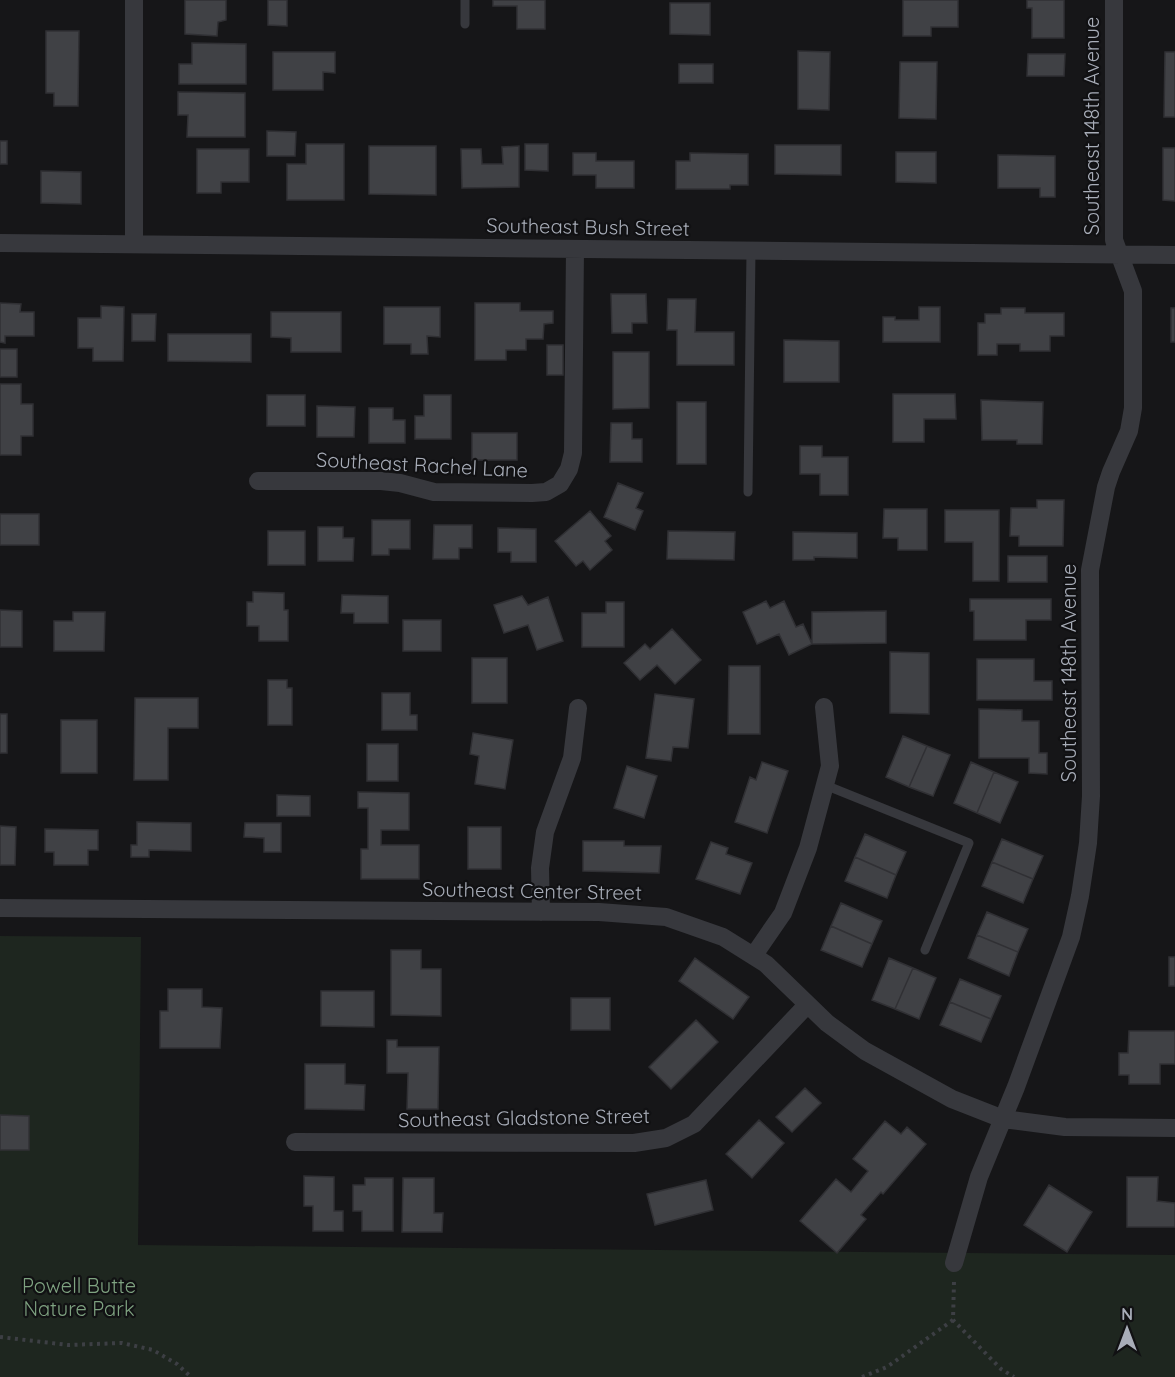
<svg xmlns="http://www.w3.org/2000/svg" width="1175" height="1377" font-family="Quicksand,sans-serif">
	<style>
		.green { fill: #1e261f }
		.building { fill: #404145; stroke: #303034; stroke-width: 1.5 }
		.lines { fill: none; stroke-linecap: round; stroke-linejoin: round }
		.path { stroke: #3d3f44; stroke-width: 4; stroke-dasharray: 3 4.5; stroke-linecap: butt }
		.service { stroke: #37383d; stroke-width: 9 }
		.minor { stroke: #37383d; stroke-width: 18 }
		.labels { text-anchor: middle; stroke-width: 4.5; stroke-linejoin: round; paint-order: stroke }
		.street-label { font-size: 20px; fill: #a8adb8; stroke: #111113 }
		.park-label { font-size: 20px; fill: #7fa381; stroke: #111113 }
	</style>
	<rect width="100%" height="100%" fill="#161618"/>
	<path class="green" d="M0,936L141,937L138,1245L1175,1255V1377H0Z"/>
	<path class="building" d="M185,0H226V20L218,22L217,36L185,34Z
		M268,0H287V26L268,25Z
		M493,0H545V29H517V6H493Z
		M903,0H958V27H931V36H903Z
		M1027,0H1064V38H1032V8H1027Z
		M670,3H710V35L670,34Z
		M46,31H79L78,106H54V93H46Z
		M192,43L246,44V84H179V64H192Z
		M798,51L830,52L829,110L798,109Z
		M273,52H335V73L323,72V90H273Z
		M1165,52H1175V117H1164Z
		M1028,54H1065L1064,76H1027Z
		M900,62H937L936,119L899,118Z
		M679,64H713V83H679Z
		M178,92L245,93V137H187L188,115H178Z
		M267,131L296,132L295,156H267Z
		M0,141H7V164H0Z
		M306,144H344V200H287V164H306Z
		M525,144H548V171L525,170Z
		M775,145H841V175L775,174Z
		M369,146H436V195L369,194Z
		M519,146V187L462,188L461,149H481L482,164H503L502,147Z
		M1163,148H1175V201L1163,200Z
		M197,149H249V182H221V193H197Z
		M896,152H936V183L896,182Z
		M573,153H596V161H634V188H596V175H573Z
		M690,153L748,154V185H730V189H676V161H690Z
		M998,155L1055,156V197H1040V188H998Z
		M41,171L81,172V204L41,203Z
		M611,294H646L647,323H632V333H612Z
		M668,299H696L695,332H734V365H677V330H667Z
		M0,303L21,304L20,312H34V336H5V343L0,342Z
		M475,303H520V311H553V323L544,324L543,339H526V350H506V360H475Z
		M101,306L124,307L123,361H93V348H78V318H101Z
		M384,307H440V337L427,336L428,354H411V344H384Z
		M919,307H940V342H883V317H895V320H919Z
		M1001,308H1025V313H1064V336H1050V351H1020V344H997V355H978V323H985V314H1001Z
		M1171,308H1175V342H1171Z
		M271,312H341V352H291V338L271,337Z
		M132,314H156L155,341H132Z
		M168,334H251V362L168,361Z
		M784,340L839,341V382H784Z
		M547,345H563V375H547Z
		M0,349H17V377H0Z
		M613,352H649V408L613,409Z
		M0,384H21V404H33V436H21V455H0Z
		M893,394H955L956,419H924V442H893Z
		M267,395H305V426H267Z
		M424,395H451V439H415V416H424Z
		M981,400L1043,402L1042,444H1017V440H982Z
		M677,402H706V464H677Z
		M317,406L355,407L354,437H317Z
		M369,408H393V420H405V443H369Z
		M611,423H632V439H642V462H610Z
		M472,433H517V460H472Z
		M800,446H822V457H848V495H820V474H800Z
		M618,483L643,493L636,508L643,511L635,530L604,517Z
		M1037,500H1064L1063,546H1019V536H1010L1011,508H1037Z
		M884,509H927V550H898V538H883Z
		M945,510H999V581H973V542H945Z
		M590,511L611,536L605,541L612,550L590,570L583,561L576,566L555,541Z
		M0,514H39V545H0Z
		M372,520H410V549H389V555H372Z
		M434,525H472V548H459V559H433Z
		M318,527H343V538H354L353,561H318Z
		M498,528L536,529V562H511V552H498Z
		M268,531H305V565H268Z
		M668,531L735,532L734,560L667,559Z
		M793,532L857,533V558L814,557V560H793Z
		M1008,556H1047V582H1008Z
		M253,592L284,593V610H288V641H259V626H247V602H253Z
		M342,595L388,596V623H354V613H341Z
		M522,596L528,605L548,597L563,641L537,650L528,625L504,633L494,605Z
		M970,599H1051V620H1026V640H974V611H970Z
		M766,601L770,608L784,601L796,627L803,624L812,644L789,655L779,634L757,644L743,612Z
		M606,602H624V647H582V613H606Z
		M0,610L22,611V647H0Z
		M886,611V643L812,644V612Z
		M73,612H105L104,651H54V621H73Z
		M403,620H441V651H403Z
		M672,629L701,660L675,684L657,665L640,680L624,663L645,644L650,649Z
		M890,652L929,653V714L890,713Z
		M472,658H507V703H472Z
		M977,659H1034V681H1052V700H977Z
		M729,666H760V734H728Z
		M268,680H287V688H292V725H268Z
		M382,693H410V715H417V730H382Z
		M655,694L694,699L688,748L673,747L671,761L646,758Z
		M135,698H198V728H168V780H134Z
		M979,709L1022,710V721H1039V753H1047V774L1029,773V758H979Z
		M0,714H7V753H0Z
		M61,720H97V773H61Z
		M473,733L513,740L505,789L475,784L479,756L470,754Z
		M903,736L927,746L909,787L886,777Z
		M367,744H398V781H367Z
		M927,746L950,755L933,796L909,787Z
		M762,762L788,771L767,833L735,822L750,777L756,780Z
		M971,762L994,772L977,813L954,803Z
		M627,766L657,776L644,818L614,808Z
		M994,772L1018,782L1000,823L977,813Z
		M358,792L409,793V830H381V845H419V879H361V849H368V808H358Z
		M277,795L310,796V816H277Z
		M137,822L191,823V851L149,850V857H131V845H137Z
		M245,823H281V852H264V838L244,837Z
		M0,826L16,827L15,865H0Z
		M468,827H501V869H468Z
		M45,829L98,830V850H88V865H54V852H45Z
		M865,834L906,852L896,875L855,857Z
		M1002,839L1043,856L1033,879L992,862Z
		M583,841H624V846H661L659,873L583,871Z
		M711,842L728,848L726,854L752,863L740,894L696,879Z
		M855,857L896,875L887,898L845,881Z
		M992,862L1033,879L1023,903L982,886Z
		M841,903L882,921L872,944L831,926Z
		M987,912L1028,929L1018,952L977,935Z
		M831,926L872,944L862,967L821,950Z
		M977,935L1018,952L1009,976L968,958Z
		M391,950H421V969H441V1016L391,1015Z
		M1169,957H1175V986H1169Z
		M695,958L749,997L733,1019L679,981Z
		M889,958L913,968L895,1009L872,1000Z
		M913,968L936,978L919,1019L895,1009Z
		M960,979L1001,996L991,1019L950,1002Z
		M168,989H202V1007L222,1008L220,1048H160V1011H168Z
		M321,991H374V1027L321,1026Z
		M571,998H610V1030H571Z
		M950,1002L991,1019L981,1042L940,1025Z
		M696,1020L718,1042L671,1089L649,1067Z
		M1129,1031H1175V1064H1160V1084H1129V1075H1119V1053H1128Z
		M387,1040H397V1047H439L438,1109H407L408,1073H387Z
		M305,1064H345V1084L365,1085L364,1110L305,1109Z
		M805,1088L821,1103L792,1132L776,1117Z
		M0,1115L29,1116V1150H0Z
		M759,1120L784,1143L752,1178L726,1154Z
		M885,1121L901,1134L907,1127L926,1144L883,1194L881,1192L861,1215L866,1219L837,1253L800,1221L836,1179L851,1192L868,1171L853,1159Z
		M304,1176L334,1177V1211H343V1231H313V1206H304Z
		M1127,1177H1158L1157,1201L1175,1203V1227H1127Z
		M365,1178H393V1231H362V1211H353V1185H365Z
		M403,1178H434V1213H443L442,1232H402Z
		M706,1180L713,1210L655,1225L647,1194Z
		M1049,1185L1092,1212L1067,1252L1024,1225Z"/>
	<g class="lines">
		<path class="path" d="M954,1282L953,1320L1001,1369L1014,1377
			M0,1337L68,1345L122,1343L153,1350L177,1364L191,1377
			M862,1377L887,1367L953,1320"/>
		<path class="service" d="M465,0V24
			M748,492L751,251
			M825,785L969,843L925,950"/>
		<path class="minor" d="M0,243L1175,255
			M134,244V0
			M258,481H381L400,483L434,492L532,493L546,492L560,484L569,469L573,453L575,249
			M0,908L599,912L666,917L723,937L766,964L827,1023L865,1051L952,1099L1003,1119L1065,1127L1175,1128
			M541,912L540,868L545,832L572,758L578,708
			M754,955L783,913L808,848L830,766L824,707
			M295,1142L634,1143L666,1138L694,1124L807,1005
			M954,1263L979,1177L1016,1087L1071,937L1080,896L1088,843L1091,796L1090,570L1106,487L1111,472L1129,431L1133,408V291L1114,240V0"/>
	</g>
	<g class="labels">
		<g class="street-label">
			<text transform="translate(1092 126) rotate(-90)" y="7">Southeast 148th Avenue</text>
			<text transform="translate(588 227) rotate(1)" y="7">Southeast Bush Street</text>
			<text transform="translate(422 465) rotate(3)" y="7">Southeast Rachel Lane</text>
			<text transform="translate(1069 673) rotate(-90)" y="7">Southeast 148th Avenue</text>
			<text transform="translate(532 891) rotate(1)" y="7">Southeast Center Street</text>
			<text transform="translate(524 1118) rotate(-1)" y="7">Southeast Gladstone Street</text>
		</g>
		<g class="park-label">
			<text x="79" y="1293">Powell Butte<tspan x="79" dy="23">Nature Park</tspan></text>
		</g>
	</g>
	<g transform="translate(1127 1329)" stroke="#111113" stroke-width="4.5" paint-order="stroke">
	<path d="M0-4.5L10 22L0 15L-10 22Z" fill="#a8adb8"/>
	<text y="-9" font-size="16" font-weight="bold" text-anchor="middle" fill="#a8adb8">N</text>
	</g>
</svg>
